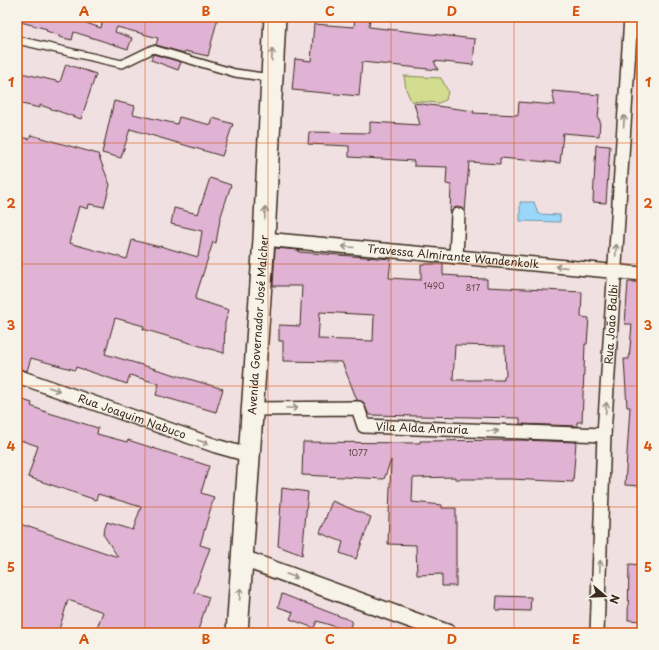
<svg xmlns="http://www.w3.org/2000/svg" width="659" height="650" font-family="'Playpen Sans',sans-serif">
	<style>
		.green { fill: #d2dd90; stroke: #868457 }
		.water { fill: #9ad7fb; stroke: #7492a3 }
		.building { fill: #e0b2d4; stroke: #3b2a1e; fill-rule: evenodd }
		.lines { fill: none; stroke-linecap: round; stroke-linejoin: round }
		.service-casing { stroke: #3b2a1e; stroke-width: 10 }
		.minor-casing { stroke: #3b2a1e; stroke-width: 16 }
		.tertiary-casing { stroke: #3b2a1e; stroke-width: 19 }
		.primary-casing { stroke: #3b2a1e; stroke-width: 24 }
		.service { stroke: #f7f3e8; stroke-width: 7 }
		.minor { stroke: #f7f3e8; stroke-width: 13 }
		.tertiary { stroke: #f7f3e8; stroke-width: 16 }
		.primary { stroke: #f7f3e8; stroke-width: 21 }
		.oneway { stroke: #998e83 }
		.grid { fill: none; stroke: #d7540e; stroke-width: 1; stroke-opacity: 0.55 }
		.labels { text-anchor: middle; stroke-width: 3; stroke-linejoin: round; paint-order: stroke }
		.number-label { font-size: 9px; fill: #644c4c }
		.street-label { font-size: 11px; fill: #3b2a1e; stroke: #f7f3e8 }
		.neatline { fill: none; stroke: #d7540e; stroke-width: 1.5 }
		.grid-label { font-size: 13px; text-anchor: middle; font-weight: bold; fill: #d7540e }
	</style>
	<rect width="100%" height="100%" fill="#f0e0e2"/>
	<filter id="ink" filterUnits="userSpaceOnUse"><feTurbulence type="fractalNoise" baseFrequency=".025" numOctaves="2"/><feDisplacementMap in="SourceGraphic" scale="8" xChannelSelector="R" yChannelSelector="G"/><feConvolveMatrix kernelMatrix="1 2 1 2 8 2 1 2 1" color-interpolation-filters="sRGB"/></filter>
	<g filter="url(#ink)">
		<path class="green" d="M404,76L441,78L448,91L446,100L438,103L411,101L406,89Z"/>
		<path class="water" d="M520,202H534L538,214L560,215V222L520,221Z"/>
		<path class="building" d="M17,17H78L77,20L101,28L102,23L97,21V17H218L208,56L185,51L184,53L156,45L158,38L117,27L115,32L132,38L128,49L74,32L72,40L59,37V35L46,31L47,29L17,21Z
			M355,17H370L369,27L475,39L473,65L434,61L438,70L362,62L359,96L292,90L295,59L311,61L314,24L354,27Z
			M153,54L181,62L178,70L151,60Z
			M66,64L96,74L81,119L40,105V108L17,103V72L60,82Z
			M552,91L600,95L598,119L600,120L599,136L563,133L560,163L500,158V164L469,162L465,213L463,209L458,207L454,208L450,214L451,185L446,184L447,167L414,166V161L349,157V146L308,144L309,132L370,133V122L420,125L414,103L474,111L473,113L518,115L519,102L555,105Z
			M114,101L135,106L133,114L177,124L179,117L211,125L213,118L233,124L222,156L130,129L121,158L102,153Z
			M31,135L98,154L110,185L104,207L89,204L88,209L79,206L69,243L127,259L132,240L160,247V246L198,257L202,231L171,224L174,208L198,214L210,178L231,185L220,219L216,243L213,242L195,299L229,310L225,323L224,353L143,329L144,326L115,318L105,354L223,389L216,412L156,395L159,384L130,375L127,384L76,367L75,370L31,358L27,371L17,368V136L29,139Z
			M596,145L610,146L606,203L593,202Z
			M275,248L299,250V252L391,259L389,278L421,280V264H443V275L459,276L458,278L487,279V287L582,292L581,317L589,318L587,344H585L582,422H577V426L520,424V418L369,415L363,402L357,400L342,362L283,361V341H279V325L300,326L302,286H273ZM320,312L374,315L373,341L318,339ZM455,345L505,346L506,376H504V380H453Z
			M628,282H642V486L625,485L630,407H627L624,359H629L632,324H625Z
			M17,398L32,403L31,406L46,412L98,428L97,434L127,442L128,440L209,466L201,493L214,497L200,545L210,548L194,592L209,597L197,633H95L103,612L68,600L58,633H17V523L118,557L103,534L107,522L133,530L141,507L98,494L96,500L28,477L38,446L17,439Z
			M520,440L576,442L573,482L510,479H455V477L413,478L412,502L442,505V508H456V586H442V574L417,575L416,545L388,544L391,460L384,479L302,475L303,442L420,443V441Z
			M282,488L308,492L302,555L278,546Z
			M332,501L371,517L356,559L340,553L343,542L320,533Z
			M629,564L642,565V621L628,620Z
			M282,594L352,621L349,631L317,621L314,628L290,619L293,612L278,607Z
			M497,596L531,597L530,611L496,610Z"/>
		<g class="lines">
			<g class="service-casing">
				<path id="service" d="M17,40L122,64L153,49L235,73L271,78"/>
			</g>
			<g class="minor-casing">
				<g id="minor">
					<path id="s1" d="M264,239L642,274"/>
					<path d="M456,257L458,215"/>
					<path id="s2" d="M17,376L216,446L248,455"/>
					<path id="s3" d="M253,409L358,408L364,426L604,435"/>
					<path id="s4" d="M597,633L604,435L631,17"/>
				</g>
			</g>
			<g class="tertiary-casing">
				<path id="tertiary" d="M242,558L448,633"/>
			</g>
			<g class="primary-casing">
				<g id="primary">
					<path id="s5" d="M237,633L264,239L275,17"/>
				</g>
			</g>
			<use href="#service" class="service"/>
			<use href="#minor" class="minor"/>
			<use href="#tertiary" class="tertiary"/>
			<use href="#primary" class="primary"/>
		</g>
		<defs><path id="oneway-shaft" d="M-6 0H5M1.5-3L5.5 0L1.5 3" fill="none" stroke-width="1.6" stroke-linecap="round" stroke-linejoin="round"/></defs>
		<g class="oneway">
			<use href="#oneway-shaft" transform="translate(272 55) rotate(-87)"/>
			<use href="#oneway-shaft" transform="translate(624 121) rotate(-86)"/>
			<use href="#oneway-shaft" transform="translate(265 213) rotate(-88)"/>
			<use href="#oneway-shaft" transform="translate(348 247) rotate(-175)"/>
			<use href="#oneway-shaft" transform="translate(616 250) rotate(-86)"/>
			<use href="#oneway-shaft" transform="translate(561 267) rotate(-175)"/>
			<use href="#oneway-shaft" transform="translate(54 389) rotate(19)"/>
			<use href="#oneway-shaft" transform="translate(292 408)"/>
			<use href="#oneway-shaft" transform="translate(606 408) rotate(-86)"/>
			<use href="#oneway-shaft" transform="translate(493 431) rotate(2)"/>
			<use href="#oneway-shaft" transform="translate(203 442) rotate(19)"/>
			<use href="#oneway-shaft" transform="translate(600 566) rotate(-88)"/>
			<use href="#oneway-shaft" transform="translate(292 576) rotate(20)"/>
			<use href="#oneway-shaft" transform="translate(240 594) rotate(-86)"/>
		</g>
	</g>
	<path class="grid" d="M145,17V633M268,17V633M391,17V633M514,17V633M17,143H642M17,264H642M17,386H642M17,507H642"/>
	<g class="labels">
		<g class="number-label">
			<text x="434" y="289">1490</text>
			<text x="473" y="291">817</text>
			<text x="358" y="456">1077</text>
		</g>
		<g class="street-label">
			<text dy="4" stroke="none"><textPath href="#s1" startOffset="190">Travessa Almirante Wandenkolk</textPath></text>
			<text dy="4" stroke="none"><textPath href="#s5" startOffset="309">Avenida Governador José Malcher</textPath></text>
			<text dy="4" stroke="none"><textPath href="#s4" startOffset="309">Rua João Balbi</textPath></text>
			<text dy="4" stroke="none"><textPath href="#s2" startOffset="122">Rua Joaquim Nabuco</textPath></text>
			<text dy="4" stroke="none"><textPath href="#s3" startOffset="182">Vila Alda Amaria</textPath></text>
		</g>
	</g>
	<rect width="659" height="650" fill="none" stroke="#f7f3e8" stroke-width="44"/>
	<g transform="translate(605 596) rotate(109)" stroke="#f7f3e8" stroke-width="3" paint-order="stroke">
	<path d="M0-3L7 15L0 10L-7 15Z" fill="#3b2a1e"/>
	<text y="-6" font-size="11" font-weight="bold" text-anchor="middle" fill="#3b2a1e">N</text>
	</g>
	<rect x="22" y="22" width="615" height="606" class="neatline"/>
	<g class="grid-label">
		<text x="84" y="16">A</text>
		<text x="206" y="16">B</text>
		<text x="330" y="16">C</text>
		<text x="452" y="16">D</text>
		<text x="576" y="16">E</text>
		<text x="11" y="87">1</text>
		<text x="648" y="87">1</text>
		<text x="11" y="208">2</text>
		<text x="648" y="208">2</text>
		<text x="11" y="330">3</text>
		<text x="648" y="330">3</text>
		<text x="11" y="451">4</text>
		<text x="648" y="451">4</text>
		<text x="11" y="572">5</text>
		<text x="648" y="572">5</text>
		<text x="84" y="644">A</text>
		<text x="206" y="644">B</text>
		<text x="330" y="644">C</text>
		<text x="452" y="644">D</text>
		<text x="576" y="644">E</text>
	</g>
</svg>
